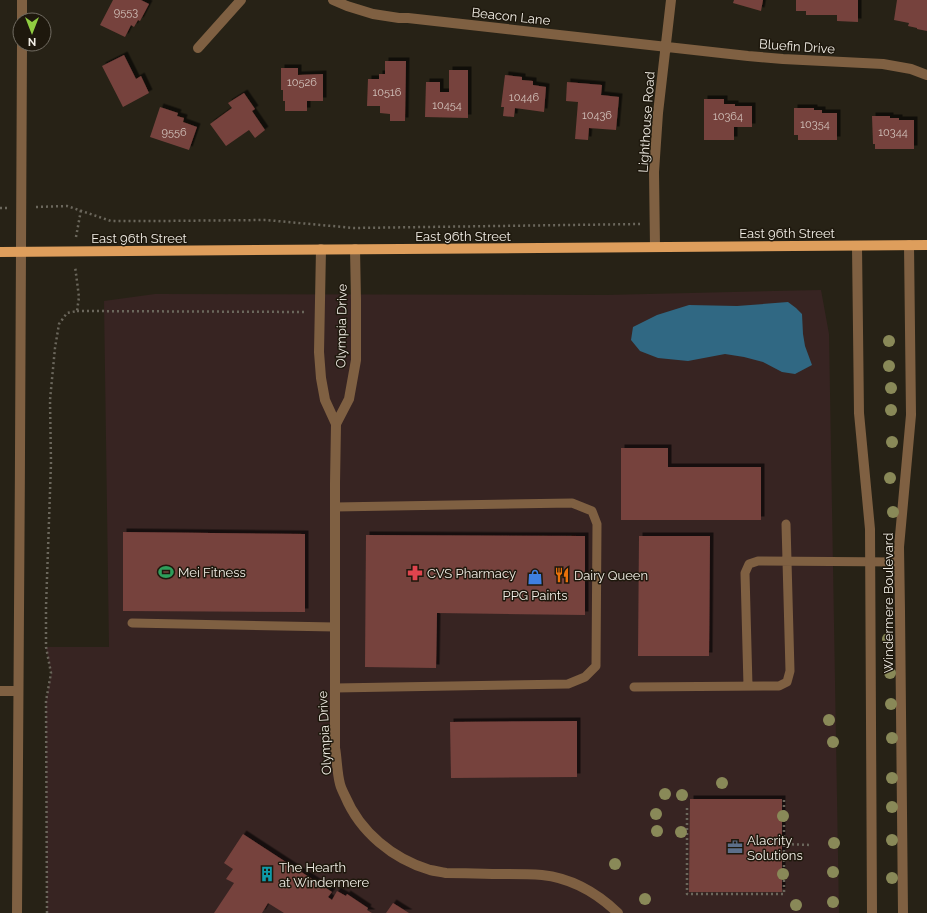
<svg xmlns="http://www.w3.org/2000/svg" width="927" height="913" font-family="Raleway,sans-serif">
	<style>
		.commercial { fill: #372422 }
		.water { fill: #306883 }
		.building { fill: #76423d; filter: url(#shadow) }
		.lines { fill: none; stroke-linecap: round; stroke-linejoin: round }
		.path { stroke: #6b675c; stroke-width: 2.5; stroke-dasharray: 2 3; stroke-linecap: butt }
		.service { stroke: #7f6042; stroke-width: 9 }
		.minor { stroke: #7f6042; stroke-width: 10 }
		.tertiary { stroke: #7f6042; stroke-width: 10 }
		.primary { stroke: #de9e5c; stroke-width: 10 }
		.tree { fill: #898958 }
		.labels { text-anchor: middle; stroke-width: 3; stroke-linejoin: round; paint-order: stroke }
		.number-label { font-size: 11px; fill: #d2c2bb }
		.street-label { font-size: 13px; fill: #f1ede5; stroke: #1e180d }
		.poi-label { font-size: 13px; fill: #f1ede5; stroke: #1e180d; text-anchor: start }
	</style>
	<defs>
		<filter id="shadow"><feDropShadow dx="3.5" dy="-3.5" stdDeviation="0" flood-color="#0009"/></filter>
	</defs>
	<rect width="100%" height="100%" fill="#272216"/>
	<path class="commercial" d="M821,290L829,334L839,913H47L46,701L51,673L46,647H109L104,301L155,294L606,295Z"/>
	<path class="water" d="M788,302L796,308L802,314L803,334L805,346L812,365L795,374L782,372L763,362L744,357L725,354L688,361L658,358L640,351L631,340L633,327L657,315L689,305L737,306Z"/>
	<path class="building" d="M113,0H141L149,4L140,21L138,20L134,27L131,25L125,37L100,25Z
		M734,0H763L761,11L733,3Z
		M796,0H858V22L837,21V15H806V11H796Z
		M897,0H927V31L917,29V28L908,26L909,23L894,20Z
		M124,55L136,79L141,76L149,93L123,107L102,66Z
		M385,61H406L405,121H390V114L380,113V106H367L368,79H379V74H385Z
		M281,68H298V75L323,74V101H307V111H285V101H283V90H281Z
		M449,70H468V118L425,117L426,82H440V92H449Z
		M505,75L522,77V80L533,81V85L546,87L544,112L515,108L514,117L503,116L504,107H501Z
		M567,82L602,85L601,95L619,97L616,130L589,128L588,140L575,139L578,102L566,101Z
		M244,93L255,109L252,111L265,130L255,138L249,130L226,146L210,124L232,108L228,103Z
		M704,99H724V104H735V106H752V127H734V140H704Z
		M160,107L178,113L177,116L184,118L183,122L197,127L189,150L150,137Z
		M794,108H814V110H822V113H837V140H798V135H794Z
		M872,116H890V118H899V120H914V149H875V144H873Z
		M621,448H668V467H761V520H621Z
		M123,532L305,534V612L123,611Z
		M366,535L585,536V615L437,613L436,668L365,667Z
		M639,536H710L709,656H638Z
		M577,721V777L451,778L450,722Z
		M690,799H782V892H689Z
		M243,834L332,892L328,897L332,900L337,891L346,896L347,894L368,908L367,910L372,913H284L268,903L262,913H214L234,883L226,879L233,869L224,863Z
		M393,903L409,913H386Z"/>
	<g class="lines">
		<path class="path" d="M36,207L67,206L111,221H157L266,220L354,228L640,224
			M0,208H7
			M76,237L81,210
			M77,311L306,312
			M687,808V894H784V799
			M782,844L811,845
			M47,913L46,701L51,673L46,647V607L51,463L50,400L55,348L59,324L67,313L77,311L79,297L75,266"/>
		<path class="service" d="M335,507L572,503L592,511L597,524L596,666L585,677L568,684L335,688
			M132,623L335,627
			M748,686L745,573L749,564L758,561L899,562
			M634,687L779,686L787,682L790,671L787,561L786,524"/>
		<path class="minor" d="M333,0L347,6L373,14L399,18H408L748,56L783,59L883,64L911,69L927,75
			M198,48L241,0
			M857,246L859,413L870,529L872,913
			M655,247L654,172L658,113L671,0
			M321,249L319,352L321,378L325,400L336,424
			M355,249L356,300V360L349,399L336,424L335,483V748C337,759 337,773 340,784C341,788 343,792 345,796C360,832 393,859 430,870C435,871 441,872 446,873C465,873 485,874 505,874C517,874 529,874 542,875C571,878 597,893 618,913
			M0,691H18
			M903,913L900,611L899,547L911,415L909,245"/>
		<path class="tertiary" d="M22,20V0
			M17,913C18,623 22,334 22,44"/>
		<path class="primary" d="M0,252L927,245"/>
	</g>
	<g class="tree">
		<circle cx="889" cy="341" r="6"/>
		<circle cx="889" cy="366" r="6"/>
		<circle cx="891" cy="388" r="6"/>
		<circle cx="891" cy="410" r="6"/>
		<circle cx="892" cy="442" r="6"/>
		<circle cx="890" cy="478" r="6"/>
		<circle cx="893" cy="512" r="6"/>
		<circle cx="888" cy="639" r="6"/>
		<circle cx="890" cy="673" r="6"/>
		<circle cx="891" cy="704" r="6"/>
		<circle cx="829" cy="720" r="6"/>
		<circle cx="892" cy="738" r="6"/>
		<circle cx="833" cy="742" r="6"/>
		<circle cx="892" cy="778" r="6"/>
		<circle cx="722" cy="783" r="6"/>
		<circle cx="665" cy="794" r="6"/>
		<circle cx="682" cy="795" r="6"/>
		<circle cx="892" cy="807" r="6"/>
		<circle cx="656" cy="814" r="6"/>
		<circle cx="783" cy="816" r="6"/>
		<circle cx="657" cy="831" r="6"/>
		<circle cx="681" cy="832" r="6"/>
		<circle cx="892" cy="840" r="6"/>
		<circle cx="834" cy="843" r="6"/>
		<circle cx="615" cy="864" r="6"/>
		<circle cx="833" cy="872" r="6"/>
		<circle cx="783" cy="874" r="6"/>
		<circle cx="892" cy="878" r="6"/>
		<circle cx="645" cy="899" r="6"/>
		<circle cx="833" cy="902" r="6"/>
		<circle cx="796" cy="905" r="6"/>
	</g>
	<defs>
		<g id="stadium-bare" transform="scale(1.2)"><path d="M0-5a6.5 5 0 1 0 0 10a6.5 5 0 1 0 0-10ZM-3.5-1.8h7v3.6h-7Z" fill="#2e9e5b" stroke="#1e180d" stroke-width="2.5" paint-order="stroke"/></g>
		<g id="pharmacy-bare" transform="scale(1.2)"><path d="M-2-6h4v4h4v4h-4v4h-4v-4h-4v-4h4Z" fill="#e0444e" stroke="#1e180d" stroke-width="2.5" paint-order="stroke"/></g>
		<g id="restaurant-bare" transform="scale(1.2)"><path d="M-5-6h1v4h1v-4h1v4h1v-4h1v5L-1.5 .5V6h-2V.5L-5-1ZM5-6V6H3V1.5H1.5Q1.5-4 5-6Z" fill="#e8710a" stroke="#1e180d" stroke-width="2.5" paint-order="stroke"/></g>
		<g id="shop-bare" transform="scale(1.2)"><path d="M-5-2.5h2.3a2.7 3.5 0 0 1 5.4 0H5L5.5 6h-11ZM-1.5-2.5h3a1.5 2.3 0 0 0-3 0Z" fill="#3f7fe0" stroke="#1e180d" stroke-width="2.5" paint-order="stroke"/></g>
		<g id="office-bare" transform="scale(1.2)"><path d="M-6-3h4V-5.5h4V-3h4V5H-6ZM-1-4.5V-3h2v-1.5ZM-6 0V1H6V0Z" fill="#5c6f8a" stroke="#1e180d" stroke-width="2.5" paint-order="stroke"/></g>
		<g id="building-bare" transform="scale(1.2)"><path d="M-4-6H4V6H1V3H-1V6H-4ZM-2.5-4.3h1.7v1.8h-1.7ZM.8-4.3h1.7v1.8H.8ZM-2.5-1h1.7V.8h-1.7ZM.8-1h1.7V.8H.8Z" fill="#0f9aa8" stroke="#1e180d" stroke-width="2.5" paint-order="stroke"/></g>
	</defs>
	<g fill-rule="evenodd">
		<use href="#stadium-bare" x="166" y="572"/>
		<use href="#pharmacy-bare" x="415" y="573"/>
		<use href="#restaurant-bare" x="562" y="575"/>
		<use href="#shop-bare" x="535" y="577"/>
		<use href="#office-bare" x="735" y="847"/>
		<use href="#building-bare" x="267" y="874"/>
	</g>
	<g class="labels">
		<g class="number-label">
			<text x="126" y="16">9553</text>
			<text x="302" y="86">10526</text>
			<text x="387" y="96">10516</text>
			<text x="524" y="101">10446</text>
			<text x="447" y="109">10454</text>
			<text x="597" y="119">10436</text>
			<text x="728" y="120">10364</text>
			<text x="815" y="128">10354</text>
			<text x="174" y="136">9556</text>
			<text x="893" y="136">10344</text>
		</g>
		<g class="street-label">
			<text transform="translate(511 16) rotate(6)" y="5">Beacon Lane</text>
			<text transform="translate(797 46) rotate(4)" y="5">Bluefin Drive</text>
			<text transform="translate(646 122) rotate(-86)" y="5">Lighthouse Road</text>
			<text x="787" y="238">East 96th Street</text>
			<text x="463" y="241">East 96th Street</text>
			<text x="139" y="243">East 96th Street</text>
			<text transform="translate(341 326) rotate(-89)" y="5">Olympia Drive</text>
			<text transform="translate(888 603) rotate(-90)" y="5">Windermere Boulevard</text>
			<text transform="translate(324 733) rotate(-93)" y="5">Olympia Drive</text>
		</g>
		<g class="poi-label">
			<text x="178" y="577">Mei Fitness</text>
			<text x="427" y="578">CVS Pharmacy</text>
			<text x="574" y="580">Dairy Queen</text>
			<text x="535" y="600" text-anchor="middle">PPG Paints</text>
			<text x="747" y="845">Alacrity<tspan x="747" dy="15">Solutions</tspan></text>
			<text x="279" y="872">The Hearth<tspan x="279" dy="15">at Windermere</tspan></text>
		</g>
	</g>
	<g transform="translate(32 32) rotate(180)"><circle r="19" fill="#1e180d" stroke="#726d63"/>
	<path d="M0-3L7 15L0 10L-7 15Z" fill="#90cd41"/>
	<text y="-6" font-size="11" font-weight="bold" text-anchor="middle" fill="#f1ede5">N</text>
	</g>
</svg>
